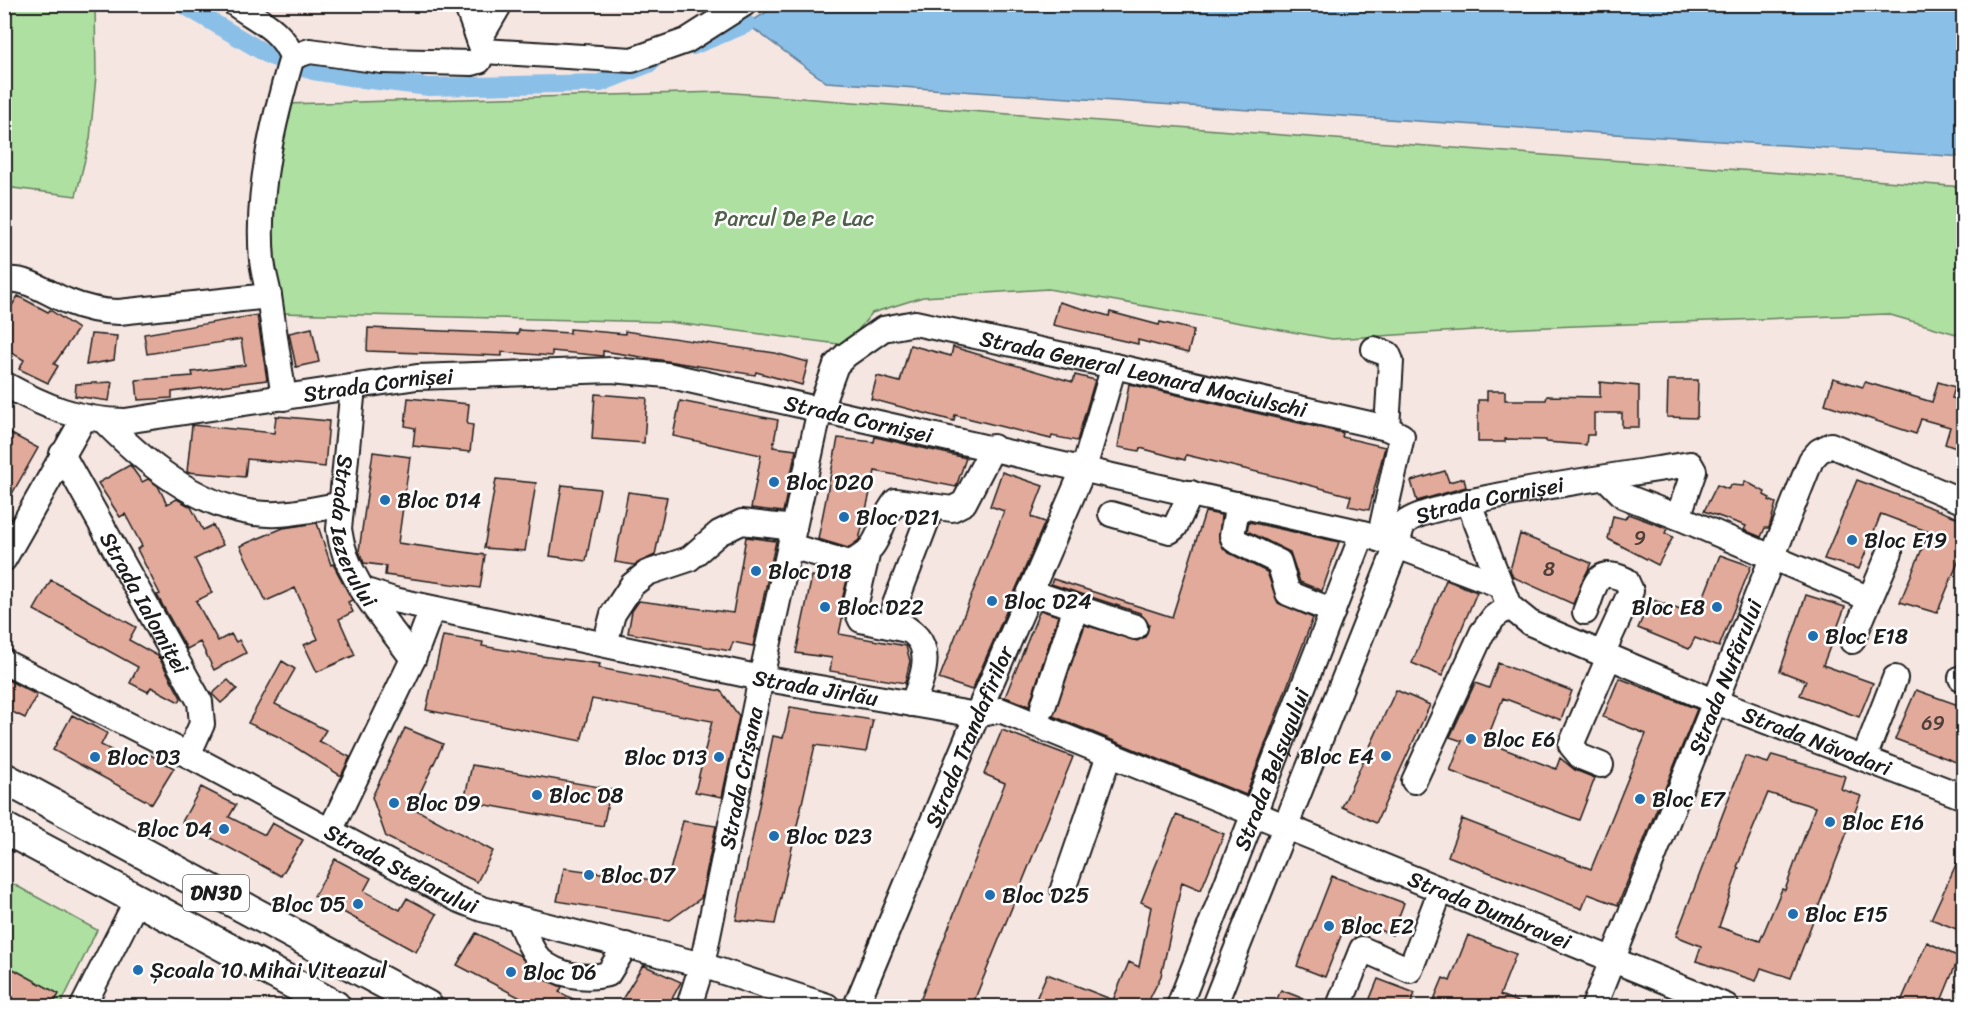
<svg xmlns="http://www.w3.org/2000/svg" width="1968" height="1011" font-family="Sriracha,sans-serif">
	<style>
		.green { fill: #aee0a1; stroke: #657e5e; stroke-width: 1.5 }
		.water { fill: #8abfe8; stroke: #5e7e96; stroke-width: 1.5 }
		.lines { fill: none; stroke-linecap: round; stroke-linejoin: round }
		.canal { stroke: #8abfe8; stroke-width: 18 }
		.building { fill: #e2aa9a; stroke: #1c1c1c; stroke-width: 1.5; fill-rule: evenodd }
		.minor-casing { stroke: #1c1c1c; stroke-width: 28 }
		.major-casing { stroke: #1c1c1c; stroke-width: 34 }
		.minor { stroke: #fff; stroke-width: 24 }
		.major { stroke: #fff; stroke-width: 30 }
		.poi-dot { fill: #1f6fb2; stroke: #fff; stroke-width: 2 }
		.labels { text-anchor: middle; stroke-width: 5; stroke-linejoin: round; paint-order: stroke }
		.number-label { font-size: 20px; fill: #4e403c }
		.shield { fill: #fff; stroke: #606060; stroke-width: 1.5 }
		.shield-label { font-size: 21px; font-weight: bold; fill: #1c1c1c }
		.park-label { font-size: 22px; fill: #4f614b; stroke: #fff }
		.street-label { font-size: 22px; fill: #1c1c1c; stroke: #fff }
		.poi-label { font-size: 22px; fill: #1c1c1c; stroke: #fff; text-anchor: start }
	</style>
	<rect width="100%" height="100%" fill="#f6e6e1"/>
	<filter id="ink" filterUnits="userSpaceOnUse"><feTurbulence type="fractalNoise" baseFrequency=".0167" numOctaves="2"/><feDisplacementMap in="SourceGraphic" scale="12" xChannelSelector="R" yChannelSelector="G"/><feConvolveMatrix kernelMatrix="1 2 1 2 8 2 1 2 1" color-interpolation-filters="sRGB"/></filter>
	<g filter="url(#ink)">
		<path class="green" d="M5,4L95,5L96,76L90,139L76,196L5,187Z
			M721,92L1963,187V336L1887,314L1475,330L1332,339L1048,289L923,297L872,313L846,345L668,322L279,313L267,228L285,104Z
			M4,879L97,930L60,1006H5Z"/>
		<path class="water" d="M778,5H1963V157L826,82L747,24Z"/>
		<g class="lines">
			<path class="canal" d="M182,4L270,56L313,71L363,79L429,87L600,83L651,63
				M693,46L747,24"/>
		</g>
		<path class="building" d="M18,296L48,312L50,310L78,329L54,364L58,366L48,383L19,369L24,360L4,348V318Z
			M1059,302L1109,316L1110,312L1159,325L1160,322L1194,330L1188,353L1138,340V344L1053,325Z
			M257,315L267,380L172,392V398L138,400L136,380L193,376L192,372L245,365L241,339L147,354L144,334Z
			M312,328L319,362L296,367L289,333Z
			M368,328L518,334L519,330L570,333V329L625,334V331L775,353L808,362L802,385L756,372L755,375L603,351V356L552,351V356L502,352V356L367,351Z
			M91,334L117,336L114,360L86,365Z
			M910,345L951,356L953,347L1073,382L1075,375L1095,380L1077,441L1052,436L1051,439L955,415L954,421L871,399L877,376L900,382Z
			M1833,378L1863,387L1865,382L1932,402L1938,382L1955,387L1952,398L1959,400L1960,394L1964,395V451L1945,444L1950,427L1921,419L1916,434L1825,404Z
			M1668,380H1698L1697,418L1667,417Z
			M112,382L109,401L75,396L76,384Z
			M1600,382L1639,386V427H1622V413H1594V435H1587L1586,445L1546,442V440L1505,439V442H1478V400H1487V391H1505V400H1546L1547,396L1600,397Z
			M1129,384L1343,433L1342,437L1385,447L1369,510L1348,506L1351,496L1282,478L1186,455L1185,460L1140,448L1139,451L1118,447Z
			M595,394L647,398L644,443L592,439Z
			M408,398L469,404L467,424L473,425L470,452L413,446L415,428L405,426Z
			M680,401L778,420L773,447L796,450L783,512L751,508L761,455L673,436Z
			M276,416L329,421L325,467L247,459L245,477L187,472L192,425L274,433Z
			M4,430L38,448L4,508Z
			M875,437L966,458L956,487L875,471L859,540L848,548L818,539L838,438L874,442Z
			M373,452L410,457L398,543L485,555L480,588L385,575L386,566L364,563L359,551Z
			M130,465L142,482L148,479L158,486L167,504L177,499L191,507L203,530L213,525L223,545L195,559L212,593L196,601L218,641L231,634L236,642L239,640L246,653L214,670L200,642L187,649L157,595L160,594L137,549L142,546L125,514L120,517L98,483Z
			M1445,471L1449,482L1464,478L1466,487L1417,501L1411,481Z
			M1002,472L1043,486L1031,517L1045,522L972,690L939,679L1004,511L990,506Z
			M496,479L536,483L525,551L484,548Z
			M1857,480L1964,520V548L1937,613L1900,602L1929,532L1881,514L1859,569L1824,559Z
			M1745,481L1765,492L1764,495L1770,498L1769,500L1776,503L1769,528H1765L1761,537L1744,530L1746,526L1704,511L1717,485L1728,489L1731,485L1743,486Z
			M562,485L600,489L586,561L550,556Z
			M628,492L667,497L655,555L634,565L615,562Z
			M1205,512L1221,515L1219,540L1227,552L1267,572L1278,603L1313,618L1246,795L1053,716L1085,625L1137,641L1145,637L1149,625L1140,613L1051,584L1053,579L1172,617Z
			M1628,514L1661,526L1667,529L1665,533L1673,537L1658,565L1608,539L1613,516L1625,519Z
			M1249,522L1339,542L1322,591L1300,582L1290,552L1247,531Z
			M317,523L331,565L333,564L352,600L348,602L353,612L339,619L355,655L317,672L304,645L318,639L295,588L266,601L240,546L283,528Z
			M1520,534L1591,563L1573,604L1513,577L1510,570Z
			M746,537L776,541L753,646L733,642L730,651L628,633L632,611L639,601L733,613Z
			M1720,555L1751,566L1719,647L1695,638L1689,649L1638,628L1651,599L1696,616Z
			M812,576L847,580L841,604L843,615L839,634L906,646L910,661L905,683L830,671L832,658L796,653Z
			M51,580L136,627L129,640L158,656L181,698L179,702L151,687L148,692L130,683L138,667L34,610Z
			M1446,580L1477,592L1442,676L1412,663Z
			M1806,595L1845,607L1823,665L1873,683L1859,717L1800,695L1806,681L1780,671Z
			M1040,610L1058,616L1029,706L1005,697Z
			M443,636L483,642L482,646L541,656L600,664L599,668L721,691L739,716L722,797L695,792L712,721L592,699L581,741L426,710Z
			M282,661L295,669L275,704L326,730L319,741L350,757L341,776L279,737L248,723Z
			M1498,663L1572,691L1561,720L1503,698L1486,742L1556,769L1560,758L1575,770L1595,778L1579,820L1450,771L1462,741L1450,737L1475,683L1489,688Z
			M4,678L37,695L25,718L4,708Z
			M1619,678L1697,709L1618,905L1588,894L1582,909L1448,856L1462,819L1591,869L1646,734L1603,717Z
			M228,680L237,689L221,703L212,694Z
			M1396,690L1430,705L1376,823L1342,807Z
			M1916,690L1964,707V765L1895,739Z
			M790,707L873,720L866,752L815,745L775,924L736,920L773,736L783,738Z
			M72,715L107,733L101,745L136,763L142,753H147L174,768L152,804L53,750Z
			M405,728L443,744L413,808L493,851L477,882L386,837L372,797Z
			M1002,730L1073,757L972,1006H918L1005,783L984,774Z
			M1772,755L1845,776L1841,789L1861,796L1791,978L1761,968L1756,981L1696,961L1701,946L1676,936L1745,756L1768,763ZM1768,793L1815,807L1785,890L1782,889L1760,941L1719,927L1739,868L1737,867Z
			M472,765L611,789L603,826L464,801Z
			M201,787L236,805L229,817L265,835L272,823L303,840L281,876L182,822Z
			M1176,815L1224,834L1201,890L1182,882L1161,976L1146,1006H1033L1047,974L1113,1000L1129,962L1139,967L1151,907L1141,902Z
			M683,821L716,826L701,898L670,920L557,901L564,868L667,882Z
			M1964,847V932L1931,919Z
			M335,859L371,878L364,891L400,910L407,898L437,914L416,952L314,896Z
			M1332,876L1404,903L1392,935L1348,918L1325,977L1297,966Z
			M476,933L519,955L539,977L562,987L559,992L587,1006H536L457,965Z
			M1468,935L1516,954L1500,995L1528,1006H1444L1433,1002L1443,978L1450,981Z
			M1927,942L1959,957L1939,1006H1899Z
			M4,964L59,994L52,1006H4Z
			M643,965L681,982L668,1006H618Z
			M1378,979L1415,993L1410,1006H1367Z
			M1281,990L1322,1006H1274Z"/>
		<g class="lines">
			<g class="minor-casing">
				<g id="minor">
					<path d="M235,4C257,20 282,29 292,57C273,122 256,192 262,260C263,272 267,284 269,296"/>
					<path d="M479,40L500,4"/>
					<path d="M483,51L632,60L686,41L744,4"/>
					<path d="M292,57L310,51L382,61L472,63L479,61L483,51L466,4"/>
					<path d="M4,281C25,275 48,294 67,301C84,308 101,312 119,312L269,296L284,398"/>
					<path d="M1374,349L1388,354L1391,361L1387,428"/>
					<path id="s1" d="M4,384C44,406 79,421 125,421L417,377L612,370L667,375L1363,533L1500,585"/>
					<path id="s2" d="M353,387L339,529C345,579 384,618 413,659"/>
					<path d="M104,421C149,467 210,517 278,514C299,513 321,508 342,504"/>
					<path id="s3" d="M62,454L200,702L202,724L188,755"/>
					<path id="s4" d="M1468,501L1509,606L1530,623L1716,702L1964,797"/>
					<path d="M1238,504L1232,535L1234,540L1279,562L1288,593L1333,611"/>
					<path d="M1111,514L1170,531L1175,527L1191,493"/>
					<path d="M1678,517L1870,599"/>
					<path d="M790,546L850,563C885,546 875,527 896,501L952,509L964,503L993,447"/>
					<path d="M867,555L855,607L861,620L907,630"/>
					<path d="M4,559L84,418"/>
					<path id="s5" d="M366,591L394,600L761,678L977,715L1000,710L1726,1006"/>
					<path d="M1030,592L1135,627"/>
					<path d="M1585,612C1596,586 1594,565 1626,580L1631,591L1602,654"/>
					<path d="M1852,641L1890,552"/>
					<path d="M605,644L613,614L632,585L647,573L689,559L719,533L742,522L794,528"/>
					<path id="s6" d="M4,662L188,755L457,899L482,909L702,965L827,1006"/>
					<path d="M1961,678L1964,679"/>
					<path d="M912,704C920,685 933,655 917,637C911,630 901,625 895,619L894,607L932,507"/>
					<path d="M1043,707L1076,607"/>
					<path d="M1864,758L1895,678"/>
					<path d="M1601,765L1581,757L1571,745L1609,657"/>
					<path d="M1414,781L1482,633L1494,617L1509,606"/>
					<path d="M330,831L413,659L432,609"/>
					<path d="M1063,889L1109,755"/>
					<path d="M517,918C524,930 530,950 540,960C558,976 586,980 608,974L626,945"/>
					<path d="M83,1006L137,900"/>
					<path id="s7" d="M689,1006L702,965L761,678L820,409L836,365L846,355L883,329L915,323L1114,366L1387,428L1402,436L1379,539"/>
					<path id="s8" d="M856,1006L977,715L1084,468L1114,366"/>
					<path id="s9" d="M1179,1006L1363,533"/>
					<path id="s10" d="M1214,1006L1397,546C1399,540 1400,529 1404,524C1421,502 1649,471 1690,464L1694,471L1678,517L1624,496L1606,478"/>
					<path d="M1339,1006L1362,949L1410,970L1440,892"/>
					<path id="s11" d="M1594,1006L1811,460L1819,451L1831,445L1964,502"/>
				</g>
			</g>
			<g class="major-casing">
				<path id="major" d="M4,778L427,1006
					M4,828L335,1006"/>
			</g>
			<use href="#minor" class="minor"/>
			<use href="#major" class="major"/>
		</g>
	</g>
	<g class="poi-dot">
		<circle cx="774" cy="482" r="6"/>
		<circle cx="385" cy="500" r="6"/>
		<circle cx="844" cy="517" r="6"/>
		<circle cx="1852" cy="540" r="6"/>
		<circle cx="756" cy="571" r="6"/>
		<circle cx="992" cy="601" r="6"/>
		<circle cx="825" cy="607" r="6"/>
		<circle cx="1717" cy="607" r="6"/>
		<circle cx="1813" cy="636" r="6"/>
		<circle cx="1471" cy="739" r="6"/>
		<circle cx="1386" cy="756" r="6"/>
		<circle cx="95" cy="757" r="6"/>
		<circle cx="719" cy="757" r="6"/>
		<circle cx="537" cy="795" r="6"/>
		<circle cx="1640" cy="799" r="6"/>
		<circle cx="394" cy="803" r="6"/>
		<circle cx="1830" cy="822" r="6"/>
		<circle cx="224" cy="829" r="6"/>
		<circle cx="774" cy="836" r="6"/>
		<circle cx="589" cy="875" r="6"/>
		<circle cx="990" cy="895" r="6"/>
		<circle cx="358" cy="904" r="6"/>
		<circle cx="1793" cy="914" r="6"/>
		<circle cx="1329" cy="926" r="6"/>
		<circle cx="138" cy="970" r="6"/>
		<circle cx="511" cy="972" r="6"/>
	</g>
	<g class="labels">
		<g class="number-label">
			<text x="1640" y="545">9</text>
			<text x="1549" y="576">8</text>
			<text x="1933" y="730">69</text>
		</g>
		<rect class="shield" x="183" y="875" width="66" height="36" rx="4.5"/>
		<g class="shield-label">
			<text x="216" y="900">DN3D</text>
		</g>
		<g class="park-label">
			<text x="794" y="226">Parcul De Pe Lac</text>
		</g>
		<g class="street-label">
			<text dy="8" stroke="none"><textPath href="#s7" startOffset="984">Strada General Leonard Mociulschi</textPath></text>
			<text dy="8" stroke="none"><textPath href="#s1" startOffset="384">Strada Cornișei</textPath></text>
			<text dy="8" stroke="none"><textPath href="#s1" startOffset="870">Strada Cornișei</textPath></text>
			<text dy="8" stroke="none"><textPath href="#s10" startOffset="608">Strada Cornișei</textPath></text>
			<text dy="8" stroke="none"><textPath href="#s2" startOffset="147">Strada Iezerului</textPath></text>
			<text dy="8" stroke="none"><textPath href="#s3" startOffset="170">Strada Ialomiței</textPath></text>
			<text dy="8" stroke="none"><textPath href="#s11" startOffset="354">Strada Nufărului</textPath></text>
			<text dy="8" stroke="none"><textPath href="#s5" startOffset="460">Strada Jirlău</textPath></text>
			<text dy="8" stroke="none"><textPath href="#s8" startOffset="292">Strada Trandafirilor</textPath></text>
			<text dy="8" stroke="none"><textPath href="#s4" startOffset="450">Strada Năvodari</textPath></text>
			<text dy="8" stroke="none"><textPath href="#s9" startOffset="254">Strada Belșugului</textPath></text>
			<text dy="8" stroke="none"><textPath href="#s7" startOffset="234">Strada Crișana</textPath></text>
			<text dy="8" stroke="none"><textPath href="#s6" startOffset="448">Strada Stejarului</textPath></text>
			<text dy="8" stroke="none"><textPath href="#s5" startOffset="1176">Strada Dumbravei</textPath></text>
		</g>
		<g class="poi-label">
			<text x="786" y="490">Bloc D20</text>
			<text x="397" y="508">Bloc D14</text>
			<text x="856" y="525">Bloc D21</text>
			<text x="1864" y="548">Bloc E19</text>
			<text x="768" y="579">Bloc D18</text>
			<text x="1004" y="609">Bloc D24</text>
			<text x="837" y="615">Bloc D22</text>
			<text x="1705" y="615" text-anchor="end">Bloc E8</text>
			<text x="1825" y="644">Bloc E18</text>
			<text x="1483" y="747">Bloc E6</text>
			<text x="1374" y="764" text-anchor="end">Bloc E4</text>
			<text x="107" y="765">Bloc D3</text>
			<text x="707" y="765" text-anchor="end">Bloc D13</text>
			<text x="549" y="803">Bloc D8</text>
			<text x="1652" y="807">Bloc E7</text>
			<text x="406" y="811">Bloc D9</text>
			<text x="1842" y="830">Bloc E16</text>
			<text x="212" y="837" text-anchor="end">Bloc D4</text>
			<text x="786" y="844">Bloc D23</text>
			<text x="601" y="883">Bloc D7</text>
			<text x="1002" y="903">Bloc D25</text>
			<text x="346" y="912" text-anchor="end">Bloc D5</text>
			<text x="1805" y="922">Bloc E15</text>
			<text x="1341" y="934">Bloc E2</text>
			<text x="150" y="978">Școala 10 Mihai Viteazul</text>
			<text x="523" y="980">Bloc D6</text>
		</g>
	</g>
	<rect width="1968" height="1011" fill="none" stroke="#fff" stroke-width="24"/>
	<rect x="12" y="12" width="1944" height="987" fill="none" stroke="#1c1c1c" stroke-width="2" filter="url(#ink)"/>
</svg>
